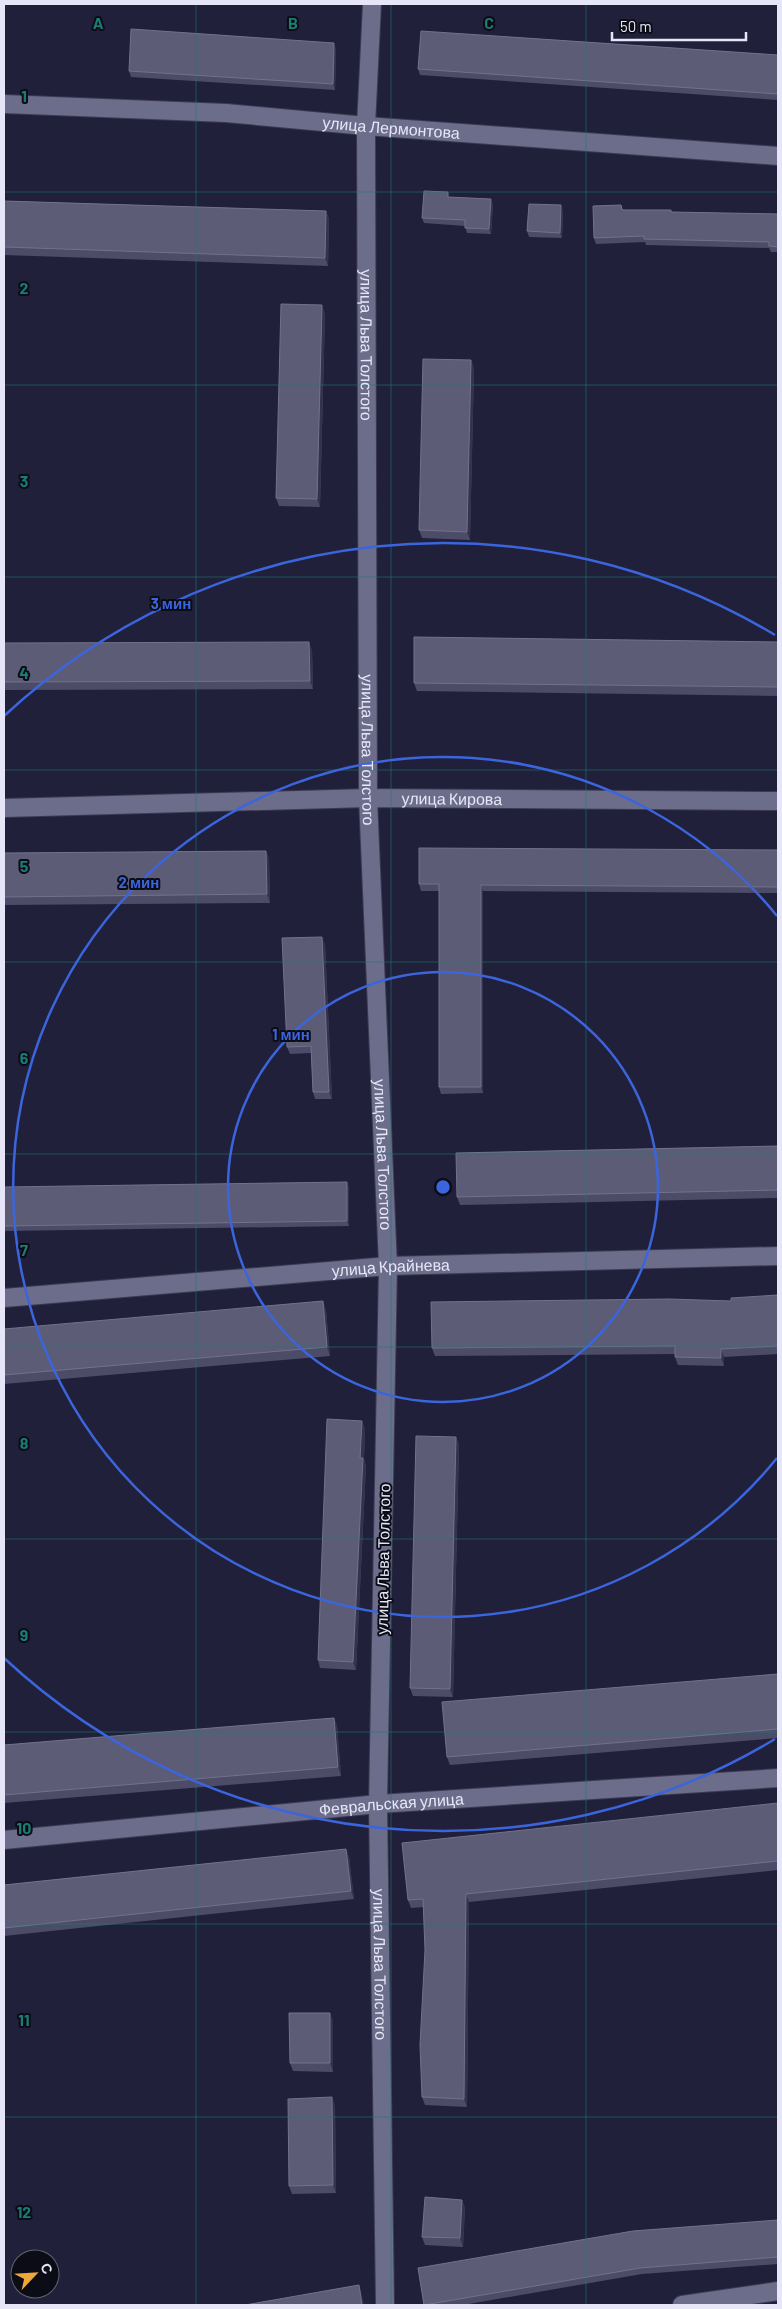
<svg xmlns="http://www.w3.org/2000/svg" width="782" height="2309" font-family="Barlow,sans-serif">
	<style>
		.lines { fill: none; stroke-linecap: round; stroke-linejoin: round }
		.minor-casing { stroke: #3b3a50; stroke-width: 20 }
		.minor { stroke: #6c6c8b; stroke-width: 18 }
		.wall { fill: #4d4c68 }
		.shaded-wall { fill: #34334f }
		.building { fill: #5d5c77; stroke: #72728c }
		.grid { fill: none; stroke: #1a7c75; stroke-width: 1; stroke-opacity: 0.55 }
		.ring { fill: none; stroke: #3b65dd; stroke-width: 2.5 }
		.labels { text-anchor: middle; stroke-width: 4; stroke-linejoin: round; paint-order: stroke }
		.street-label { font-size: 16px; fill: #e6e6f8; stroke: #0c0c17 }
		.grid-label { font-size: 16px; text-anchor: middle; font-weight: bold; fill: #1a7c75; stroke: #0c0c17; stroke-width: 4; stroke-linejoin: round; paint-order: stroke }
		.centre { fill: #3b65dd; stroke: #0c0c17; stroke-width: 2.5 }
		.ring-label { font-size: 15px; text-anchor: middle; font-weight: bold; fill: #3b65dd; stroke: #0c0c17; stroke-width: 4; stroke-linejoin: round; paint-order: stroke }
	</style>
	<rect width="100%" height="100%" fill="#21203a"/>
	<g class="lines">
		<g class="minor-casing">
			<g id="minor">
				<path id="s1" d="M372,4L366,126L368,798L388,1266L378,1804L385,2305"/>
				<path id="s2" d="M4,104L226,113L366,126L778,156"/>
				<path id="s3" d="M4,808L368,798L778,801"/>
				<path id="s4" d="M4,1298L388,1266L778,1256"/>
				<path id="s5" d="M4,1840L378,1804L778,1778"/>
				<path d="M682,2305L778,2291"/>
			</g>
		</g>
		<use href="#minor" class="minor"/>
	</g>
	<path class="wall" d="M336,49L335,90L131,77L129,71Z
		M778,55V100L420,75L418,69Z
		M450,197L493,204L491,234L467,233L465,226L424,223L422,218Z
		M4,201L326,211L329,219L328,266L4,255Z
		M621,205L623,210L672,212L778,214V252H771L769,248L646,245L645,242L596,244L594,238Z
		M563,211L562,238L529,237L527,231Z
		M325,313L320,507L279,506L276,498Z
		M471,360L474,369L470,540L422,538L419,530Z
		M778,642V696L417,691L414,683Z
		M4,643L312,650L313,689L4,690Z
		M778,850V893L483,891V1093L441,1094L439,1087V891H421L419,884Z
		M266,851L269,859L270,903L4,905V853Z
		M325,944L332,1099H315L313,1092L311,1053L290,1054L287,1047Z
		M778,1146V1198L460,1205L457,1197Z
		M4,1187H349V1226L4,1231Z
		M778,1295V1354L724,1357V1366L678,1365L675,1357V1354L435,1356L432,1348L731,1301Z
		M326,1310L330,1356L4,1384V1329Z
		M365,1428L364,1459L366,1466L356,1670L320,1668L318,1660Z
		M456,1437L459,1445L453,1697L413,1696L410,1688Z
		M778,1674V1738L450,1765L447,1757Z
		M334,1718L337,1726L341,1776L4,1803V1745Z
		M778,1803V1870L469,1902L467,2107L425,2105L422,2097L425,1950L424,1907L411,1908L408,1900Z
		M346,1849L349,1857L354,1899L4,1936V1885Z
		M333,2021V2072L293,2071L290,2063Z
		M335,2105L336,2193L292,2194L289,2186Z
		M462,2200L465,2208L463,2247L425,2245L422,2237Z
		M778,2220V2264L642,2274L463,2305H425L418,2268Z"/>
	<path class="shaded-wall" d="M334,43L336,49L335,90L333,84Z
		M491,199L493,204L491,234L489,229Z
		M561,205L563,211L562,238L560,233Z
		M326,211L329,219L328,266L325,258Z
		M322,305L325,313L320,507L317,499Z
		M471,360L474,369L470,540L467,532Z
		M309,642L312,650L313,689L310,681Z
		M266,851L269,859L270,903L267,894Z
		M481,885L483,891V1093L481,1087Z
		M322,937L325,944L332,1099L329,1092Z
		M347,1182L349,1187V1226L347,1221Z
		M323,1301L326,1310L330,1356L327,1347Z
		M721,1349L724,1357V1366L721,1358Z
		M362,1421L365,1428L364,1459L366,1466L356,1670L353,1662Z
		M456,1437L459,1445L453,1697L450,1689Z
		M334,1718L337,1726L341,1776L338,1767Z
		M346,1849L349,1857L354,1899L351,1891Z
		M466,1894L469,1902L467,2107L464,2099Z
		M330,2013L333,2021V2072L330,2063Z
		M332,2097L335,2105L336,2193L333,2185Z
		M462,2200L465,2208L463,2247L460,2238Z
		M359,2285L361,2291L364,2305H362Z"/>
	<path class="building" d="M131,29L334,43L333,84L129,71Z
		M421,31L778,55V94L418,69Z
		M424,191L448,192V197L491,199L489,229L465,228V220L422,218Z
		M4,201L326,211L325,258L4,247Z
		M529,204L561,205L560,233L527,231Z
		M621,205L622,210H671V212L778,214V247L769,246V242L644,239V236L594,238L593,206Z
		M281,304L322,305L317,499L276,498Z
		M423,359L471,360L467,532L419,530Z
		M414,637L778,642V687L414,683Z
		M309,642L310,681L4,682V643Z
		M419,848L778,850V887L481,885V1087H439V884H419Z
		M266,851L267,894L4,897V853Z
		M322,937L329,1092H313L311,1046L287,1047L282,938Z
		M778,1146V1190L457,1197L456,1153Z
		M347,1182V1221L4,1226V1187Z
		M778,1295V1346L721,1349V1358L675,1357V1346L432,1348L431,1302L669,1299L731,1301V1298Z
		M323,1301L327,1347L4,1375V1329Z
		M327,1419L362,1421L360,1458H363L353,1662L318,1660Z
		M416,1436L456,1437L450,1689L410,1688Z
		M778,1674V1729L447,1757L442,1702Z
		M334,1718L338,1767L4,1795V1745Z
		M778,1803V1861L466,1894L464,2099L422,2097L420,2045L425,1950L423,1899L408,1900L402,1843Z
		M346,1849L351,1891L4,1928V1885Z
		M289,2013H330V2063H290Z
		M332,2097L333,2185L289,2186L288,2099Z
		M425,2197L462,2200L460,2238L422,2237Z
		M778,2220V2257L640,2268L424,2305L418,2268L633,2231Z
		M359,2285L362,2305H245Z"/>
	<path class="grid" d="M196,4V2305M391,4V2305M586,4V2305M4,192H778M4,385H778M4,577H778M4,770H778M4,962H778M4,1154H778M4,1347H778M4,1539H778M4,1732H778M4,1924H778M4,2117H778"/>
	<g class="ring">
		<circle cx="443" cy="1187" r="215"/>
		<path d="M777 1458A430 430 0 1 1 777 916"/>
		<path d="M775 1739A644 644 0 0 1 4 1658M4 716A644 644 0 0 1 775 635"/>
	</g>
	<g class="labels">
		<g class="street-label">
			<text dy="6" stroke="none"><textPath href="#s2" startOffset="388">улица Лермонтова</textPath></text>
			<text dy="6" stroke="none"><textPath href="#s1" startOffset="341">улица Льва Толстого</textPath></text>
			<text dy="6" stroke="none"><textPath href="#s1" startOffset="746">улица Льва Толстого</textPath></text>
			<text dy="6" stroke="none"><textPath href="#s3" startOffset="448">улица Кирова</textPath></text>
			<text dy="6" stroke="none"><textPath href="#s1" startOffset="1151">улица Льва Толстого</textPath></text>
			<text dy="6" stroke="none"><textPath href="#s4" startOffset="388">улица Крайнева</textPath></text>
			<text transform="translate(383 1559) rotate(-89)" y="6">улица Льва Толстого</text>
			<text dy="6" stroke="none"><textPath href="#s5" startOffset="389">Февральская улица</textPath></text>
			<text dy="6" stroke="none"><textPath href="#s1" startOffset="1961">улица Льва Толстого</textPath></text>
		</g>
	</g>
	<g class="grid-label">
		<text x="98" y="29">A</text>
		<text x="293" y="29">B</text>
		<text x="489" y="29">C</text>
		<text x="24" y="102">1</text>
		<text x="24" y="294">2</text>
		<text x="24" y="487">3</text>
		<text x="24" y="679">4</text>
		<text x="24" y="872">5</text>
		<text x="24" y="1064">6</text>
		<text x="24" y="1256">7</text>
		<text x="24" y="1449">8</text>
		<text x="24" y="1641">9</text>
		<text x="24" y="1834">10</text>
		<text x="24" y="2026">11</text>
		<text x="24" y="2218">12</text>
	</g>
	<circle cx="443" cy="1187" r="8" class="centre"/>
	<g class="ring-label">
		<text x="171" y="609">3 мин</text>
		<text x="139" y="888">2 мин</text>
		<text x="291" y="1040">1 мин</text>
	</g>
	<rect width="782" height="2309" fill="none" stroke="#e6e6f8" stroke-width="10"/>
	<g transform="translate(35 2274) rotate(65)"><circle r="24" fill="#0c0c17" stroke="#636371"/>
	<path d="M0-4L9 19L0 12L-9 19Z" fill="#eda83b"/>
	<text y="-8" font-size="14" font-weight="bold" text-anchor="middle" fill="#e6e6f8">С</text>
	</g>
	<path d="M612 32v8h134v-8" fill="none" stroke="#e6e6f8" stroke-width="2.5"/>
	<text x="620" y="32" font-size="15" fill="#e6e6f8" stroke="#0c0c17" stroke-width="4" paint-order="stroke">50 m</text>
</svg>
